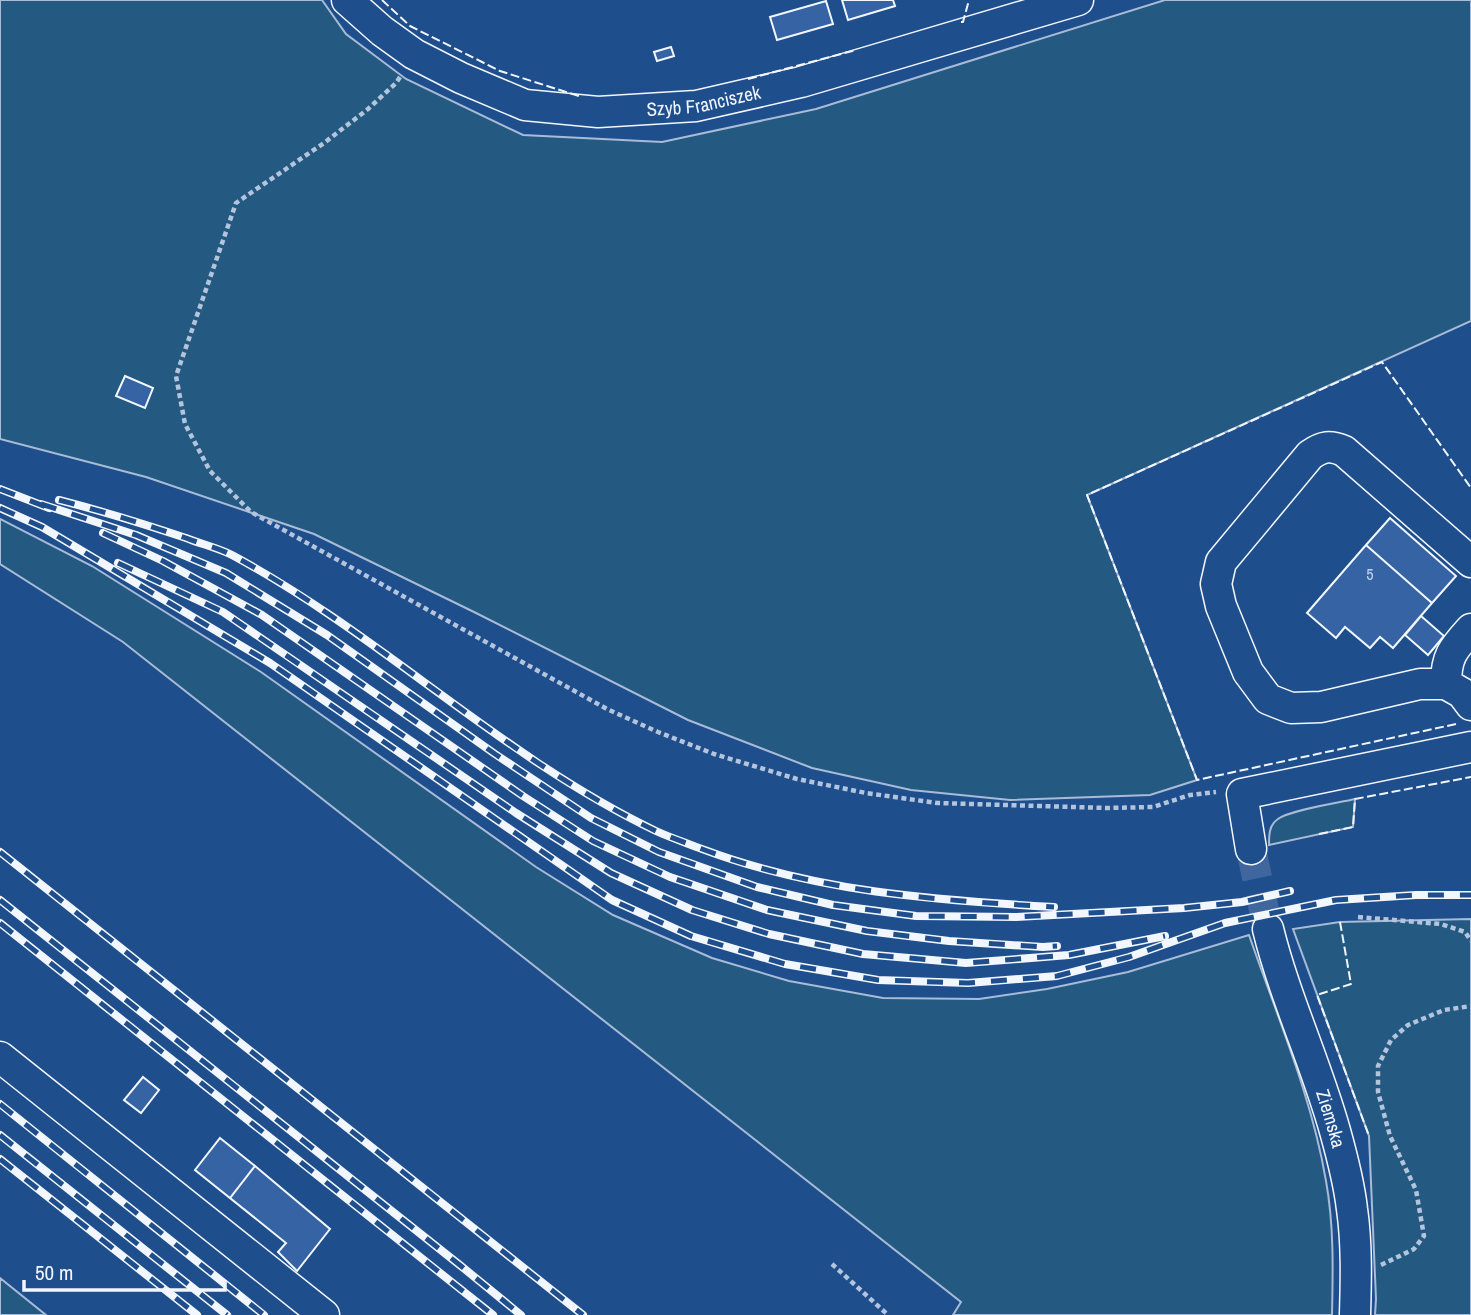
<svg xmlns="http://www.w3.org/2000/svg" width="1471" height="1315" font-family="'Archivo Narrow',sans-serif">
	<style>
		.green { fill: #245a82; stroke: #a8bbd7; stroke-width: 2 }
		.building { fill: #3563a3; stroke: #f2f6ff; stroke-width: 2 }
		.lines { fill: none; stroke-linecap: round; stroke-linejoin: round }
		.minor-tunnel { stroke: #3f679d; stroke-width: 30; stroke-dasharray: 30 15; stroke-linecap: butt }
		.minor-casing { stroke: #f2f6ff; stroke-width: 33 }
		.path { stroke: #b3c4dc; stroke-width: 4.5; stroke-dasharray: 5 3.5; stroke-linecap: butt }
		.minor { stroke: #1f4e8c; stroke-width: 30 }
		.rail-casing { stroke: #f2f6ff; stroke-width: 8 }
		.rail { stroke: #1f4e8c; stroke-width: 5; stroke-dasharray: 16; stroke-linecap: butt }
		.fence { stroke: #f2f6ff; stroke-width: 2; stroke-dasharray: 9 3.5; stroke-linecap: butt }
		.labels { text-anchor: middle; stroke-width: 5; stroke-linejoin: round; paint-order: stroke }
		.number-label { font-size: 16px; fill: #c3d1e8 }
		.street-label { font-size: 19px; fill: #f2f6ff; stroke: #1f4e8c }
	</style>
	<rect width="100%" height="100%" fill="#1f4e8c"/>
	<path class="green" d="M0,0H322L346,34L406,79L523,135L662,142L816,109L1165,0H1471V321L1087,495L1197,780L1150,795L1010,800L911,790L812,768L688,720L474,612L314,534L146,477L0,439Z
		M0,519L92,566L261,672L536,867L613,915L712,958L789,981L883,998L979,999L1047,989L1128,972L1249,935C1277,1016 1312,1097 1326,1181C1334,1225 1333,1270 1332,1315H953L961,1302L123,642L0,564Z
		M1355,799L1353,827L1269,845C1269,835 1269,825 1278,819C1290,810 1338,803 1355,799Z
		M1471,919V1315H1375L1376,1299L1369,1136L1293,929L1340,922Z
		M0,1278L46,1315H0Z"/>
	<path class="building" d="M842,0H893L895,6L848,20Z
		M826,1L833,24L777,40L770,17Z
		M671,47L674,56L657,61L654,52Z
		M125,376L153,388L145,408L116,396Z
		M1390,518L1456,576L1432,603L1366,545Z
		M1366,545L1432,603L1393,648L1380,637L1370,648L1345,627L1336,638L1307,613Z
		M1421,616L1444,636L1428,655L1405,635Z
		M143,1077L159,1090L141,1113L124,1100Z
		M220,1138L255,1166L230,1198L195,1170Z
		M255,1166L330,1229L297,1271L278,1252L286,1243L230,1198Z"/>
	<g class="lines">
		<path class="minor-tunnel" d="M1251,849L1268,929"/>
		<g class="minor-casing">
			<g id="minor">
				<path id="s1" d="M347,0L382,31L414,54L461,78L525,105L598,112L696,106L801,82L1078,0"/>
				<path d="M1471,562L1344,451C1330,445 1323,446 1310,455L1221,562L1216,584L1221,606L1248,672L1268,699L1291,708L1321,707L1420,684H1446L1462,693L1471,705"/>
				<path d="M1446,684C1446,656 1453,649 1471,629"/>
				<path d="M1251,849L1242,794L1471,747"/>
				<path id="s2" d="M1268,929C1285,998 1316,1063 1335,1131C1342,1156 1349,1183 1352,1209C1357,1244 1356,1280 1355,1315"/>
				<path d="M0,1057L324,1315"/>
			</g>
		</g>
		<path class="path" d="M400,77L396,83L368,109L324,143L236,203L176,376L185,424L210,471L251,512L607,709L658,732L714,754L797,779L866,793L937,803L1107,808L1153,807L1190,795L1216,792
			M1358,917L1441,924L1465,932L1471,941
			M832,1264L888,1315
			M1381,1265L1414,1249L1424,1236L1416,1190L1390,1136L1378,1092V1066L1391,1040L1408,1025L1444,1010L1471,1006"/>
		<use href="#minor" class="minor"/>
		<g class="rail-casing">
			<path id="rail" d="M0,489L49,508
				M59,500C102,511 144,524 186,538C201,544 218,548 232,555C381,635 503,758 656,831C671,838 687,843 702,849C817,892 933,900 1054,907
				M41,504L136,535L226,573L327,635L495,754L591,818L659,852L757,887L833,905L916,916L1016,917L1184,908L1242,902L1290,891
				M0,508L42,527L270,663L612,900L691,936L785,964L878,980L968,983L1057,976L1129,957L1225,923L1336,900L1416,895H1471
				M103,533L163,561L262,615L523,796L593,841L670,877L767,910L867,931L949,941L1043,947L1057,946
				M118,563L223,612L516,813L611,873L692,910L769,934L863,954L966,963L1069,955L1165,936
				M0,852L583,1315
				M0,900L461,1266L521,1315
				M0,923L493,1315
				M0,1104L264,1315
				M0,1135L227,1315
				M0,1159L197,1315"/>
		</g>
		<use href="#rail" class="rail"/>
		<path class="fence" d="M382,0L410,26L500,71L582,97
			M961,22H963L969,0
			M748,79L856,50
			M1456,724L1197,780L1087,495L1382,362L1471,488
			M1319,834L1353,827L1355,799L1471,777
			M1340,922L1351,984L1317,995L1369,1136"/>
	</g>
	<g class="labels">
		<g class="number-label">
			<text x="1370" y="580">5</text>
		</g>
		<g class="street-label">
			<text dy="7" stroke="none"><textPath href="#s1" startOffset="388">Szyb Franciszek</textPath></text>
			<text dy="7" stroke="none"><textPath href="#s2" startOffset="200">Ziemska</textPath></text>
		</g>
	</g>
	<path d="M24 1280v10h201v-10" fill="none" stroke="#f2f6ff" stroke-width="3.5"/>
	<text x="35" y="1280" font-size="21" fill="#f2f6ff" stroke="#1f4e8c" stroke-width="5" paint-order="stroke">50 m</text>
</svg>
